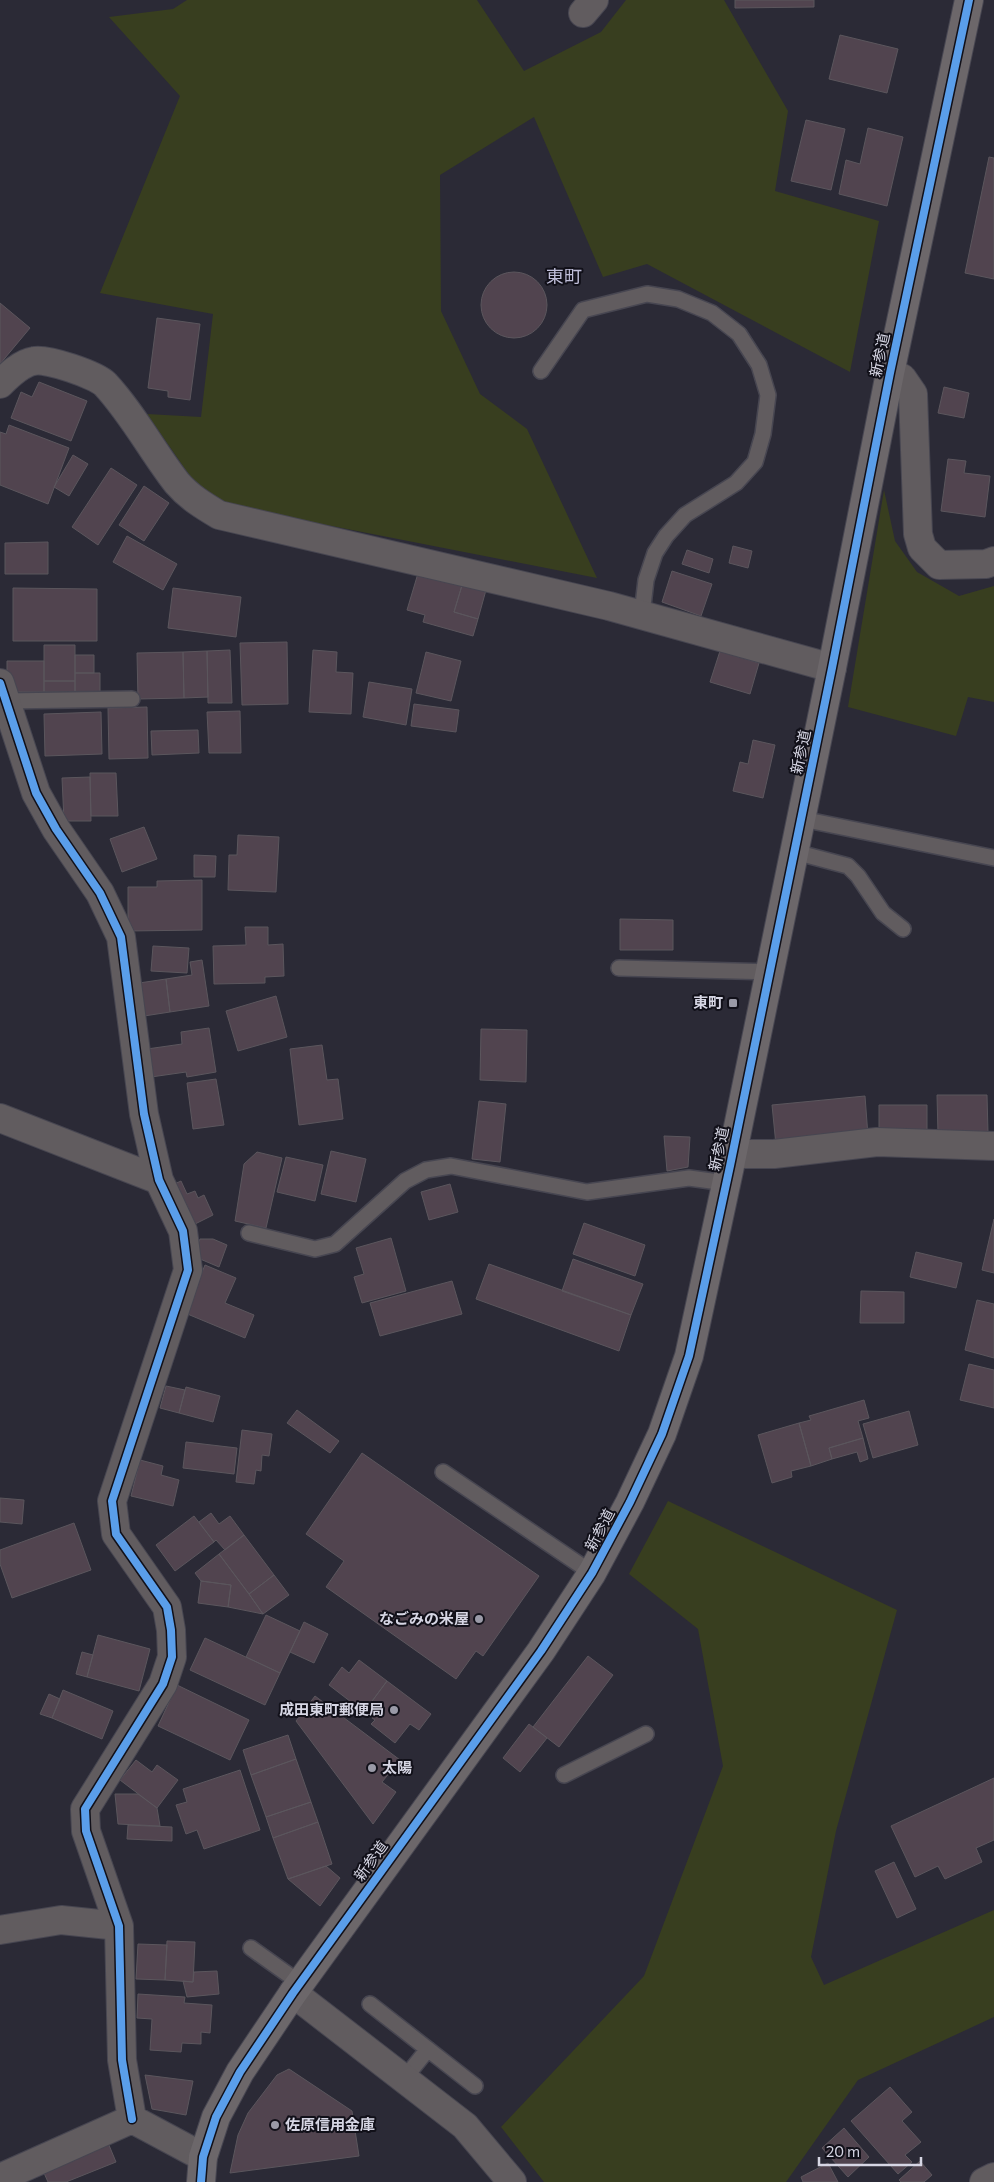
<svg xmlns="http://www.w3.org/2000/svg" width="994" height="2182" font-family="Commissioner,'Noto Sans JP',sans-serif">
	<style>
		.green { fill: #383e1f }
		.building { fill: #51444f; stroke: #5b565d }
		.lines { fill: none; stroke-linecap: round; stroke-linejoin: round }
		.lane-casing { stroke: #474651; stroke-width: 18 }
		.street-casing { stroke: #474651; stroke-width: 30 }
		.secondary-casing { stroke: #474651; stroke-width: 30 }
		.lane { stroke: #615c5f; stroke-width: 15 }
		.street { stroke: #615c5f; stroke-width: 28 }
		.secondary { stroke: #6c676a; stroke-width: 28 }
		.cycleway-casing { stroke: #111019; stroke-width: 11 }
		.cycleway { stroke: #5a9eea; stroke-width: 8 }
		.poi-dot { fill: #9a9aa7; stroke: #111019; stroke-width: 2 }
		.labels { text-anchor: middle; stroke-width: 4; stroke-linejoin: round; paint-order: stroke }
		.street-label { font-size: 15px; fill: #d6d6e4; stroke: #111019 }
		.poi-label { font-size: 15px; font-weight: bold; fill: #d6d6e4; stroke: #111019; text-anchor: end }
		.quarter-label { font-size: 18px; fill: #bfbed9; stroke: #111019 }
	</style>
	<rect width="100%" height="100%" fill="#2b2a36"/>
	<path class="green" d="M187,0H477L524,71L601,32L626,0H724L788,111L775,191L879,221L850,372L647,264L603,277L534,117L440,175L441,311L480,394L527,429L597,578L219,504L192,479L147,414L201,417L213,314L100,293L180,96L109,17L173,9Z
		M884,490L895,541L917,572L959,596L994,586V702L968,697L956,736L848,707Z
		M668,1501L897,1610L836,1831L811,1957L824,1985L994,1910V2017L858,2080L786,2182H544L501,2127L644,1976L723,1766L698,1629L629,1574Z"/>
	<path class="building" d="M735,0H814V7L735,8Z
		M840,35L898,49L887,93L829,79Z
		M806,120L845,129L831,190L791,181Z
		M868,128L903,137L887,206L839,194L846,160L860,164Z
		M989,157L994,158V279L965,273Z
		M481 305a33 33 0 1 1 66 0a33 33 0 1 1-66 0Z
		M0,303L30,328L0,364Z
		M157,318L200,324L190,400L168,397V391L148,388Z
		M39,382L87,401L71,441L11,418L21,392L32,397Z
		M944,387L969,393L964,418L938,413Z
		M9,425L69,448L48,504L0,485V432L6,434Z
		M73,455L88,464L69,496L54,487Z
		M948,459L966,461L964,473L990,476L985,517L941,511Z
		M111,468L137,485L98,545L72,527Z
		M144,486L169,503L144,541L119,525Z
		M127,536L177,564L163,590L113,562Z
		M48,542V574H5V543Z
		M733,546L752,551L748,568L729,563Z
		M687,550L713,559L709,573L682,564Z
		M419,570L463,582L454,612L478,619L473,636L423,622L425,615L407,610Z
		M672,571L712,584L701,616L662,602Z
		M463,582L486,590L478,619L454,612Z
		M13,588L97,589V641H13Z
		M173,588L241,597L236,637L168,628Z
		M287,642L288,704L242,705L240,643Z
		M44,645H75V681H44Z
		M230,650L232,703H208L207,651Z
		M313,650L337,652L336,672L353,673L351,714L309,712Z
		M207,651L208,697L184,698L183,652Z
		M720,651L759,663L750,694L710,682Z
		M183,652L184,698L138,699L137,653Z
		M426,652L461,661L451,701L416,693Z
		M75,655H94V673H75Z
		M7,661H44V692H7Z
		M75,673H100V692H75Z
		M44,681H75V692H44Z
		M369,682L412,689L406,725L363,717Z
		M414,704L459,710L456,732L411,726Z
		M147,707L148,758L109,759L108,708Z
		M240,711L241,753H209L207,712Z
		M101,712L102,754L45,756L44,714Z
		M198,730L199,753L152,755L151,731Z
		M753,740L775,745L763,798L733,791L740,762L748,764Z
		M90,773H116L118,816H91Z
		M90,777L91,821H64L62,778Z
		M144,827L157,859L122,872L110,839Z
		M238,835L279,837L276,892L228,890L229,855H237Z
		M194,855L216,856L215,877H194Z
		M202,880V930L128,931V887H157V881Z
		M620,919L673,920V950H620Z
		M245,927H268V945L283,944L284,976L265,977V983L214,984L213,946L246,945Z
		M153,946L189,948L187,973L151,971Z
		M202,960L209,1006L170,1012L166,979L192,975L190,962Z
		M166,979L170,1012L144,1016L139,983Z
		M276,996L287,1037L238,1051L226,1011Z
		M209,1028L216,1072L187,1077L186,1072L151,1077L147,1049L182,1044L181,1032Z
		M481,1029L527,1030L526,1082L480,1080Z
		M322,1045L327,1080L338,1079L343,1119L299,1125L290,1049Z
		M216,1079L224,1125L193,1129L187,1083Z
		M937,1095H987L988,1133L938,1134Z
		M865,1096L868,1136L776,1145L772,1105Z
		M479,1101L506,1104L500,1162L472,1159Z
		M879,1105H927V1132H879Z
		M664,1136L690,1137L688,1167L667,1171Z
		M331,1151L366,1159L356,1202L321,1194Z
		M257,1152L282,1158L266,1228L235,1221L244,1164Z
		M286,1157L323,1165L315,1201L277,1192Z
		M181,1181L187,1194L195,1191L198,1198L204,1195L213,1215L189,1227L170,1186Z
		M450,1184L458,1212L429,1220L421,1192Z
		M994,1219V1273L982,1270Z
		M584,1223L645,1245L635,1276L573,1254Z
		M391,1238L406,1291L362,1303L354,1277L364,1274L356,1248Z
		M200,1239H213L227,1245L219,1267L193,1256Z
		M916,1252L962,1263L956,1288L910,1277Z
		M573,1259L643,1284L631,1315L562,1291Z
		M489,1264L631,1315L619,1351L476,1299Z
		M205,1265L236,1278L225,1303L254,1315L245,1338L185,1313Z
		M452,1281L462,1314L380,1336L370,1303Z
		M861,1291L904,1292V1323H860Z
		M977,1300L994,1304V1358L965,1350Z
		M969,1364L994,1370V1408L960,1400Z
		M166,1386L185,1390L179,1413L160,1408Z
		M186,1387L220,1396L213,1422L179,1413Z
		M864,1400L869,1418L858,1421L863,1438L829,1448L832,1459L811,1466L799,1423L811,1420L809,1416Z
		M297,1410L339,1441L330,1453L287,1423Z
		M909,1411L918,1445L873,1458L863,1424Z
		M799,1423L811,1466L791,1471L792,1477L772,1483L758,1435Z
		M242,1430L272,1434L269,1456L262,1455L261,1471L256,1470L254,1484L236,1482Z
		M863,1438L868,1459L860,1462L857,1452L832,1459L829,1448Z
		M186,1442L237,1448L234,1474L183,1468Z
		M362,1453L539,1576L483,1656L476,1651L456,1679L326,1587L344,1561L306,1534Z
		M140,1460L163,1466L161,1475L179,1480L173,1506L131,1496Z
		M0,1498L24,1500L22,1524L0,1522Z
		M211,1513L219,1524L230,1516L244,1535L225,1550L216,1540L214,1542L199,1522Z
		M194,1516L214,1542L175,1571L156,1545Z
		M74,1523L91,1570L12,1598L0,1564V1550Z
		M244,1535L274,1575L249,1594L219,1554Z
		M219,1554L249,1594L263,1614L228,1607L231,1585L201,1581L195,1573Z
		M274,1575L289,1595L263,1614L249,1594Z
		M201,1581L231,1585L228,1607L198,1603Z
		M266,1615L300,1631L280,1673L246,1657Z
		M304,1622L328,1634L314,1663L290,1652Z
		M98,1635L150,1649L139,1691L87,1677Z
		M205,1638L280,1673L265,1705L190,1670Z
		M82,1652L93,1655L87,1677L76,1674Z
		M588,1656L613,1675L559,1747L533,1727Z
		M359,1660L387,1681L364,1712L329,1685L342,1667L349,1673Z
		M387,1681L431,1714L419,1730L410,1724L395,1743L371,1724L375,1720L364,1712Z
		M177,1685L249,1720L230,1760L158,1726Z
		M63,1690L113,1711L102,1739L52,1718Z
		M49,1694L60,1699L52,1718L40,1714Z
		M315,1696L400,1760L382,1782L396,1792L373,1824L296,1721Z
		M529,1724L547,1738L520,1772L503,1758Z
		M288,1735L296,1759L251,1775L243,1750Z
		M296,1759L311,1802L266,1817L251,1775Z
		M136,1760L152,1772L157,1765L178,1780L157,1808L120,1780Z
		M240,1770L260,1830L204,1849L197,1830L186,1834L176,1805L187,1802L183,1789Z
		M994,1778V1840L976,1848L982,1862L945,1879L938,1866L915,1877L891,1826Z
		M115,1794H138L157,1808L160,1826L118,1824Z
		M311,1802L318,1822L273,1838L266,1817Z
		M318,1822L332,1864L288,1879L273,1838Z
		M128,1825L172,1827V1841L127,1839Z
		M894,1862L916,1909L897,1918L875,1871Z
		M326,1866L340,1878L320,1906L288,1879Z
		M167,1941L195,1942L193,1982L165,1980Z
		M138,1944L167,1945L165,1980L136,1979Z
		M217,1971L219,1994L187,1997L183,1981L193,1982L194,1972Z
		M138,1994L185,1997L184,2003L212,2005L210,2033L201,2032V2044L182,2043L181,2052L150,2050L152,2019L137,2018Z
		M289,2069L352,2111L359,2156L230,2173L238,2135L248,2113L277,2075Z
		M145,2075L193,2081L186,2115L152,2109Z
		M890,2087L912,2112L902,2121L921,2142L905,2155L912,2162L898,2174L851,2121Z
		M844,2128L869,2157L848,2177L822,2148Z
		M106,2138L116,2162L66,2182H48L40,2164Z
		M920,2161L932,2175L924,2182H901L899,2180Z
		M828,2163L838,2182H803L801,2177Z"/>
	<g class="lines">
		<g class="lane-casing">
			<path id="lane" d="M541,371L583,310L647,294L678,299L712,313L739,334L759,365L768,395L763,434L755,462L736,483L685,515L666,536L655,553L646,580L642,614
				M6,701L132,699
				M802,819L994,858
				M795,852L848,866L858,876L883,913L903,929
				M619,968L770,972
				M249,1233L315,1249L335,1244L405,1181L426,1170L451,1166L587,1192L689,1178L726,1183
				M443,1472L592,1573
				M564,1775L646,1734
				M251,1948L300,1983
				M370,2004L475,2086
				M404,2079L428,2049"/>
		</g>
		<g class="street-casing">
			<path id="street" d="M583,13L594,0
				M890,373L902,378L913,394L918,534L922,548L939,565L986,564L994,561
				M0,384C9,375 21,363 34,361C47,358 96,375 105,384C133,414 152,451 177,483C189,497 204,506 219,515L609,606L832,668
				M0,683L36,793L56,829L100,893L121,937L144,1114L159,1180L183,1231L188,1270L112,1501L116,1534L167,1607L171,1630L172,1657L163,1684L85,1809L86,1831L119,1926L122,2060L132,2119
				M0,1118L159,1180
				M732,1154H774L877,1142L994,1146
				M0,1930L61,1920L119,1926
				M293,1993L465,2126L512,2182
				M132,2119L203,2157
				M0,2178L132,2119
				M984,2182L994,2177"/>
		</g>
		<g class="secondary-casing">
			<path id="secondary" d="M201,2182L203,2157L216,2117L240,2072L293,1993L541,1651L592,1573L630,1502L662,1434L689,1356L730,1166L832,668L890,373L969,0"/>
		</g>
		<use href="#lane" class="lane"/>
		<use href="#street" class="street"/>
		<use href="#secondary" class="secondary"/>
		<g class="cycleway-casing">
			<path id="cycleway" d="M0,683L36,793L56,829L100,893L121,937L144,1114L159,1180L183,1231L188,1270L112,1501L116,1534L167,1607L171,1630L172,1657L163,1684L85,1809L86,1831L119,1926L122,2060L132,2119
				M201,2182L203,2157L216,2117L240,2072L293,1993L541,1651L592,1573L630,1502L662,1434L689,1356L730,1166L832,668L890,373L969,0"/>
		</g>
		<use href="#cycleway" class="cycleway"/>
	</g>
	<g class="poi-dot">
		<rect x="728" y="998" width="10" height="10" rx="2.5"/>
		<circle cx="479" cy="1619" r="5"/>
		<circle cx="394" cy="1710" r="5"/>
		<circle cx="372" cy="1768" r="5"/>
		<circle cx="275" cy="2125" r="5"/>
	</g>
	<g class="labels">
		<g class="street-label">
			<text transform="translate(880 355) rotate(-78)" y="5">新参道</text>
			<text transform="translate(801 752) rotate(-78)" y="5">新参道</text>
			<text transform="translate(719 1149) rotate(-78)" y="5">新参道</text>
			<text transform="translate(600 1530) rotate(-62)" y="5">新参道</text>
			<text transform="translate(371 1861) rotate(-54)" y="5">新参道</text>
		</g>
		<g class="poi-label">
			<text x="723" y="1008">東町</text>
			<text x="469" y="1624">なごみの米屋</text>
			<text x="384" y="1715">成田東町郵便局</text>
			<text x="382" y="1773" text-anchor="start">太陽</text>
			<text x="285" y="2130" text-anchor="start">佐原信用金庫</text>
		</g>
		<g class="quarter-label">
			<text x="564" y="283">東町</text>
		</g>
	</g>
	<path d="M819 2157v8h102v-8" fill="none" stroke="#d6d6e4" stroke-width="2.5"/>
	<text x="826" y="2157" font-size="15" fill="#d6d6e4" stroke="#111019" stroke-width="4" paint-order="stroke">20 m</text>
</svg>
